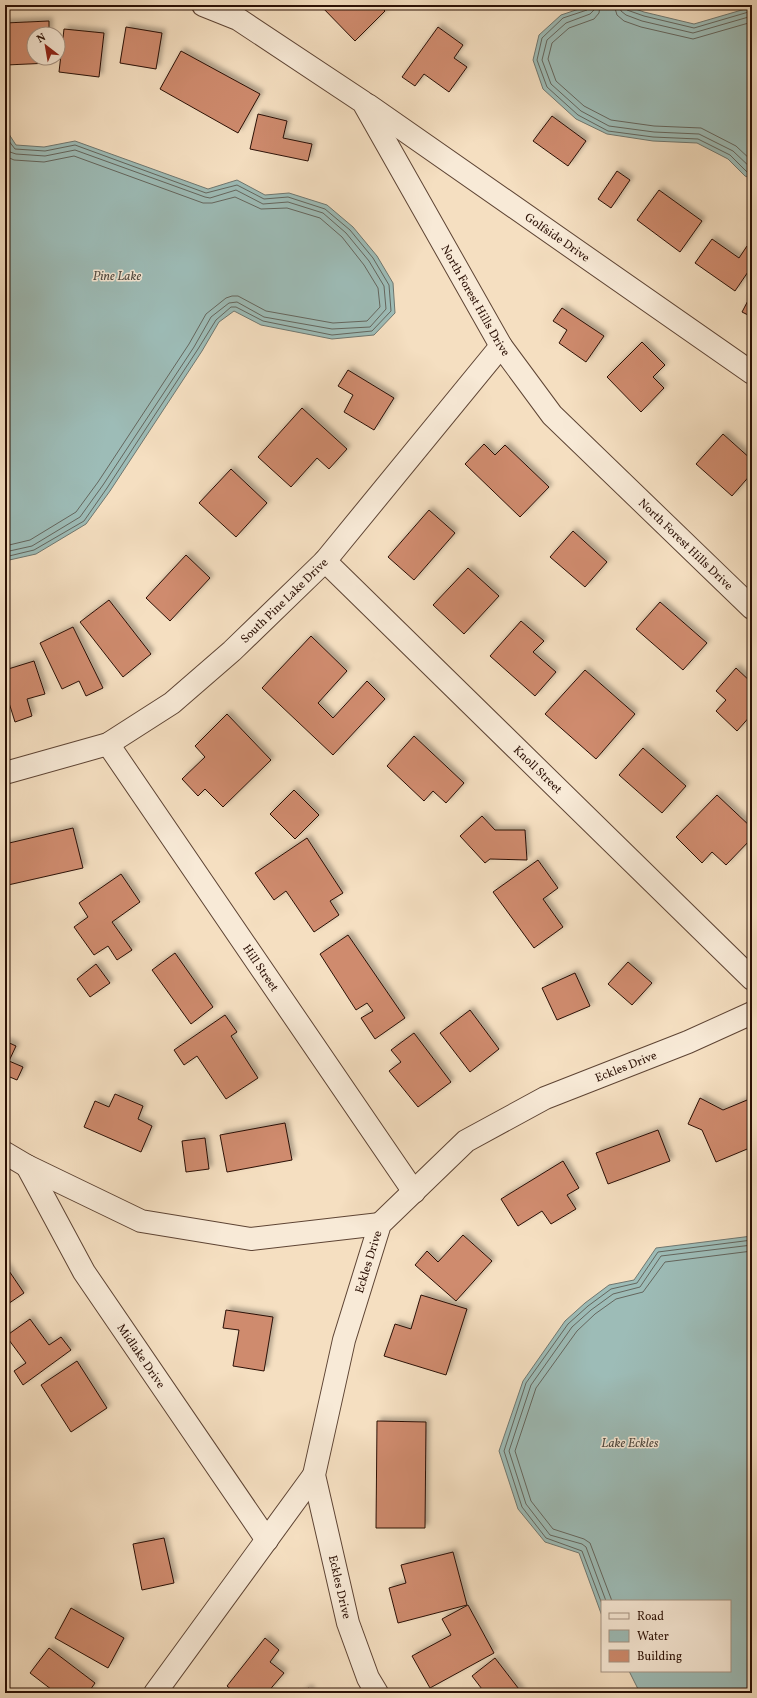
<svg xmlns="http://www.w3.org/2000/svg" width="757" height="1698" font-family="Vollkorn,serif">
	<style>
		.water { fill: #9dbcb7; stroke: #6f7770 }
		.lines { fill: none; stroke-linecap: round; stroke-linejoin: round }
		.shore { stroke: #64665e; stroke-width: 1 }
		.building { fill: #cf8b6e; stroke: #2b1005; filter: url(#shadow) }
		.street-casing { stroke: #5e4434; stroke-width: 24 }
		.street { stroke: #f8ead7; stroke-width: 22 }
		.labels { text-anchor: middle; stroke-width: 3; stroke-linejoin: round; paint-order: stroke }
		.street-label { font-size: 12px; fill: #2b1005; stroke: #f8ead7 }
		.water-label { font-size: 13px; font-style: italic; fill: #534c43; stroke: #f8ead7 }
	</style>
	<defs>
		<filter id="shadow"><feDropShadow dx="3.5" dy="-3.5" stdDeviation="2" flood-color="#0004"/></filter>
	</defs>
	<rect width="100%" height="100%" fill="#f5dfc1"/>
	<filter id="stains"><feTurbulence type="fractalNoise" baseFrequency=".005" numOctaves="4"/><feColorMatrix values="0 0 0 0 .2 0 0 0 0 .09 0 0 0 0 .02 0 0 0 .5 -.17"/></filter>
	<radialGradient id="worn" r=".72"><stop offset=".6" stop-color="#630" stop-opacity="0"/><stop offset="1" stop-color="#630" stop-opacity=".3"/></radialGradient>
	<path class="water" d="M591,5H624L644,12L694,24L752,7V179L745,176L728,159L697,143L653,141L607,134L576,119L543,89L533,60L539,35L561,15Z
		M5,128L16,145L44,147L75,141L208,189L237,180L265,195L289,193L327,205L353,227L377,256L393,283L395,313L374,335L332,339L261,325L234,311L219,322L202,351L110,491L86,524L36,554L5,561Z
		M752,1236V1693H640L629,1671H730V1601H602V1616L579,1553L545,1542L518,1509L499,1451L523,1381L565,1321L585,1303L609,1285L634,1280L656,1248Z"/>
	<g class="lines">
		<path class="shore" d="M589,5L587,10L563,18L542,38L537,60L547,87L578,115L608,131L653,137L698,139L730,155L747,172L752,174
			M594,5V10L590,14L566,23L547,40L542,60L551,84L581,111L609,126L654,132L699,134L733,151L752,169
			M600,5L599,13L594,19L569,28L552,43L548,59L556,81L584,106L611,120L654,126L701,128L736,146L752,161
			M614,5L617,15L624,21L641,27L693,39L752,22
			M620,5L621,11L626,15L642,21L693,33L752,16
			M625,5L627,10L644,16L694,28L752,11
			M5,136L15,149L45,151L75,145L206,193L237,185L264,199L288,197L325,209L350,230L373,258L389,285L391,311L372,331L332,335L263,321L236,307H231L216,320L198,349L107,488L84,521L34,550L5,557
			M5,145L10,152L16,154L45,156L75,150L205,197L210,198L236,190L263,204L288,202L323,213L346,233L369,261L384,286L386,309L370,327L332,329L264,317L237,302L229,303L211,317L194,347L103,485L80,517L32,546L5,552
			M5,156L14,160L44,162L74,156L203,203H212L235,197L261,209L287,208L320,218L342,237L364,265L378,288L380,307L367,321L333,323L266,311L238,296H232L226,298L206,314L189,344L98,482L76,512L30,540L5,546
			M606,1601L586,1547L582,1544L550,1535L526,1504L509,1451L531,1385L572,1327L591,1310L613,1294L640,1287L661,1256L752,1245
			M612,1601L590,1543L584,1539L553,1529L531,1501L515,1451L536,1388L577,1331L595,1314L616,1299L643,1292L665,1262L752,1251
			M602,1604L582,1551L546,1538L522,1507L504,1451L526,1383L568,1324L588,1306L611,1289L637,1283L658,1252L752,1240"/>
	</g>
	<path class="building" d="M320,5H379L385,11L355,41Z
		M49,21V34H34V58H50V63L6,65L5,23Z
		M126,27L162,33L156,69L120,63Z
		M438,27L463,45L454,58L467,67L449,92L424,74L415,86L402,77Z
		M64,29L104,33L99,77L59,72Z
		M181,51L260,94L238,133L160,89Z
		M258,114L287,121L283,138L312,144L308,161L250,149Z
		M552,116L586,141L568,166L533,141Z
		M617,171L630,180L611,208L598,199Z
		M659,190L702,221L680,252L637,220Z
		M712,239L739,258L747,246L752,249V266L735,291L695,263Z
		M752,293V317L742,312Z
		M562,308L604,336L586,362L559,343L567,330L553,321Z
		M642,342L665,365L653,377L664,388L641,412L607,377Z
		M348,370L394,398L374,430L344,412L353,395L338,386Z
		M302,408L347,449L329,469L317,458L291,487L258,457Z
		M723,434L752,460V473L732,496L696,464Z
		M484,444L495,455L505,445L549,487L520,517L465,464Z
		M231,469L267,503L236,537L199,503Z
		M429,510L455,533L414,580L388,557Z
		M573,531L607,562L585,587L550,557Z
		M186,555L210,578L170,621L146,598Z
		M468,568L499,596L464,634L433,605Z
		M109,600L151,654L123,677L80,622Z
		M660,602L707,643L683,670L636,629Z
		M521,621L544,641L533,652L556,672L535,696L490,656Z
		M73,627L103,688L86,696L79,681L62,689L40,643Z
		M311,636L347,671L318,703L333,718L367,681L385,699L333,755L262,688Z
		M34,661L45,694L27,699L32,716L15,722L5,690V670Z
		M736,668L752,683V714L737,731L716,711L726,700L716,691Z
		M585,670L635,714L596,759L545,714Z
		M227,714L271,760L223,807L205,789L198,796L182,779L205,757L195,746Z
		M414,736L464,783L446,803L433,791L424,801L387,766Z
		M643,748L686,786L662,813L619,775Z
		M294,790L319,815L295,839L270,814Z
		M717,795L752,828V838L726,865L712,852L702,863L676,837Z
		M482,816L495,830H525L527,860L490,859L485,863L460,836Z
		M73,828L83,868L8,885L5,871V844Z
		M307,838L343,893L330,901L339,915L314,932L286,891L274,900L255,873Z
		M538,860L558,888L543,899L563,927L534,948L493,892Z
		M121,874L140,902L112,922L132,950L117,960L108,946L94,955L74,927L88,917L79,903Z
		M348,935L405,1018L375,1039L361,1018L373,1011L367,1003L356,1010L320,954Z
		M175,953L213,1007L191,1024L152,970Z
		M628,962L652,983L632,1005L608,984Z
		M96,964L110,983L90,997L77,979Z
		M575,973L590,1006L557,1020L542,988Z
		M470,1010L499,1049L470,1072L440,1033Z
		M225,1015L237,1032L231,1036L258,1078L226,1099L197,1056L184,1065L174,1050Z
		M414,1033L451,1082L418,1107L389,1071L401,1062L391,1050Z
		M5,1041L16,1046L9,1061L23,1067L17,1080L5,1075Z
		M115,1094L143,1106L138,1119L152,1126L141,1152L84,1127L95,1101L109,1107Z
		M700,1098L723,1110L752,1098V1147L716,1162L702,1130L688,1124Z
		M285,1123L292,1160L227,1172L220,1135Z
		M658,1130L670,1161L608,1184L596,1153Z
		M205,1138L209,1169L186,1172L182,1141Z
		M563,1161L579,1188L567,1195L576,1209L551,1224L542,1211L518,1226L501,1199Z
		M463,1235L492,1261L456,1301L415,1265L427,1251L438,1262Z
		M5,1265L24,1293L5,1306Z
		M421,1295L467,1309L446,1375L384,1356L395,1324L411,1329Z
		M226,1310L273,1317L264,1371L233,1366L239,1330L223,1328Z
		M30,1319L49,1345L61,1337L71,1350L23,1385L14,1371L26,1363L6,1336Z
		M77,1361L107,1408L71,1432L41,1385Z
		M377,1421L426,1422L425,1528H376Z
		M164,1538L174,1583L142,1590L133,1544Z
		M453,1552L467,1605L398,1623L389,1588L406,1583L401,1565Z
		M468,1605L494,1653L430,1688L412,1656L451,1635L442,1619Z
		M71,1608L124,1638L108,1668L55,1638Z
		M265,1638L279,1650L270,1662L284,1673L267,1693H235L227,1686Z
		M49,1648L95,1683L88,1693H56L30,1673Z
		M495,1658L522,1693H485L472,1676Z
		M309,1688L312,1693H301Z"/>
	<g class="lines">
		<g class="street-casing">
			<g id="street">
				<path id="s1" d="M203,5L238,19L363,102L501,346L552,415L752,608"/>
				<path id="s2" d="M368,105L752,373"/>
				<path id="s3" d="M325,561L752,979"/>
				<path id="s4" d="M108,744L414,1192"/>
				<path id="s5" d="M5,773L108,744L172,703L232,651L325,561L501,346"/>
				<path d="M5,1153L27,1166L141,1221L251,1239L380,1224"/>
				<path id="s6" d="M27,1166L84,1272L267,1540"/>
				<path d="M155,1693L314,1475"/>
				<path id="s7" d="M377,1693L368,1678L348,1623L314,1475L344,1340L380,1224L466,1141L545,1098L688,1042L752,1013"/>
			</g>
		</g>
		<use href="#street" class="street"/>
	</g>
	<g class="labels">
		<g class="street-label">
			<text dy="4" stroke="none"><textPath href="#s2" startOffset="231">Golfside Drive</textPath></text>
			<text dy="4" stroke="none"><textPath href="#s1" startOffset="416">North Forest Hills Drive</textPath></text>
			<text dy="4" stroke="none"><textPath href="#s1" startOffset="740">North Forest Hills Drive</textPath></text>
			<text dy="4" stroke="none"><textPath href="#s5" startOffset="335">South Pine Lake Drive</textPath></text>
			<text dy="4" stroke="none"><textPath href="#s3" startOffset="298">Knoll Street</textPath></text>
			<text dy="4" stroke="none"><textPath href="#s4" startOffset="271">Hill Street</textPath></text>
			<text dy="4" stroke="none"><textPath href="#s7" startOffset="784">Eckles Drive</textPath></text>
			<text dy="4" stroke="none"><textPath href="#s7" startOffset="448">Eckles Drive</textPath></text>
			<text dy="4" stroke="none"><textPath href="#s6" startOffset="222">Midlake Drive</textPath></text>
			<text transform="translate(340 1587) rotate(77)" y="4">Eckles Drive</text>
		</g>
		<g class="water-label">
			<text x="117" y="280">Pine Lake</text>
			<text x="630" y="1447">Lake Eckles</text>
		</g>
	</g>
	<rect width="757" height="1698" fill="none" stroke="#f5dfc1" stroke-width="20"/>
	<rect x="6" y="6" width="745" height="1686" fill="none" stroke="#2b1005" stroke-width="2"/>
	<rect x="10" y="10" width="737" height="1678" fill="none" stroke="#2b1005"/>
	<rect x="601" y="1600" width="130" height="72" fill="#f8ead7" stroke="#a69383"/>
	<rect x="609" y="1613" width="20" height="6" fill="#f8ead7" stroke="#a69383"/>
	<text x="637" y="1620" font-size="12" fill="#2b1005">Road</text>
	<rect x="609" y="1630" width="20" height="12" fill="#9dbcb7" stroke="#a69383"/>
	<text x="637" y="1640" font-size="12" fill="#2b1005">Water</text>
	<rect x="609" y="1650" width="20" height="12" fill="#cf8b6e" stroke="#a69383"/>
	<text x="637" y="1660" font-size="12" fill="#2b1005">Building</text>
	<g transform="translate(46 46) rotate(329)"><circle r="19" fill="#f8ead7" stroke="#a69383"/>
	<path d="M0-3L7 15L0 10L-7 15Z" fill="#8f2418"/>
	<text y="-6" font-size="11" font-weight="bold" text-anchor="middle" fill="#2b1005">N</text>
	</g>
	<rect width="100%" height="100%" filter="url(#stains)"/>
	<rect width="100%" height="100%" fill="url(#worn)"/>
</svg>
